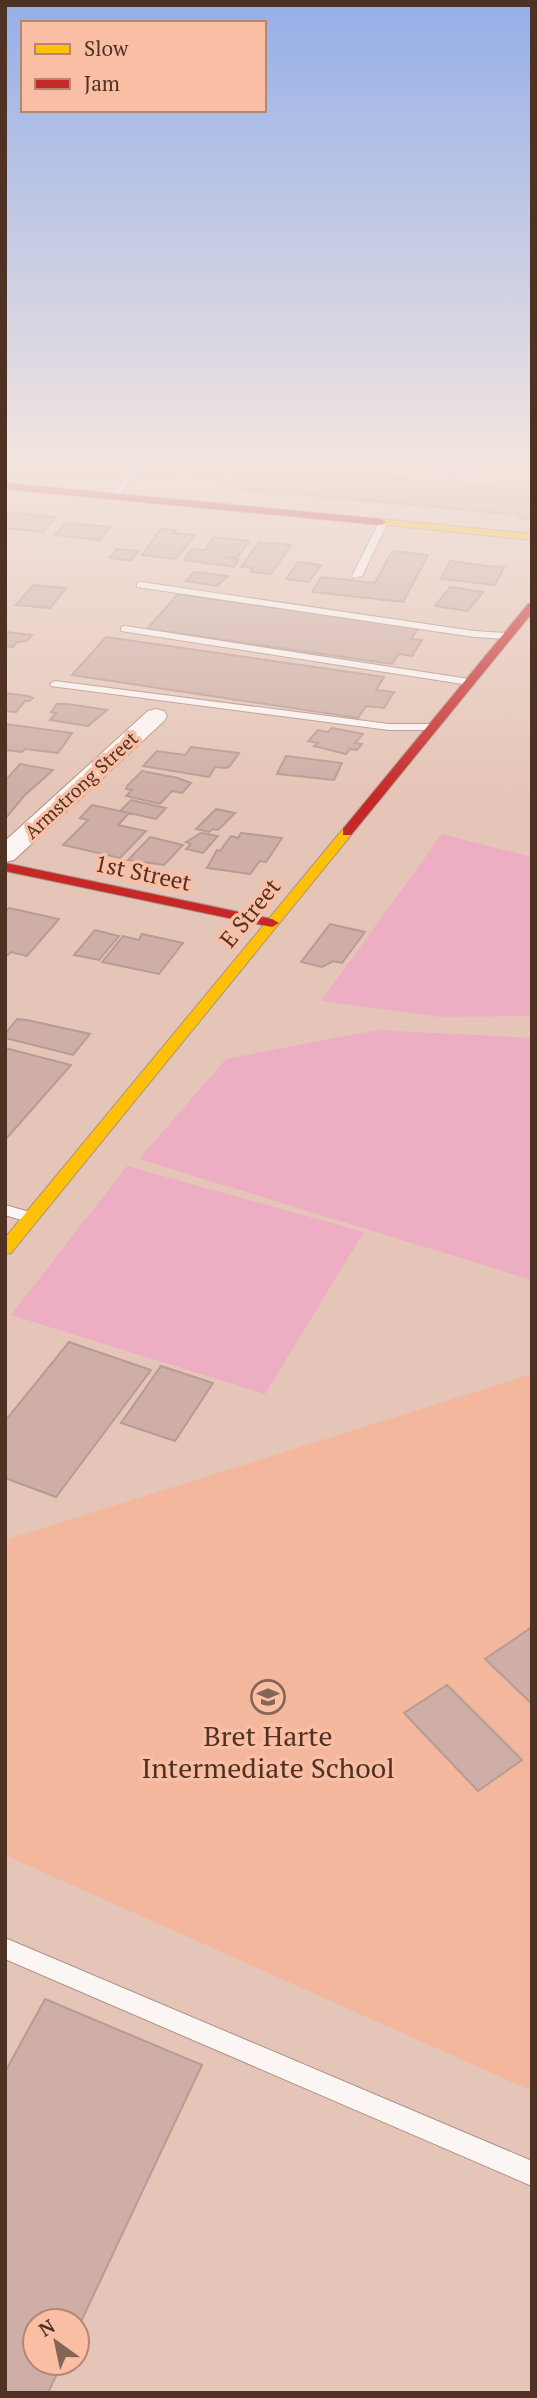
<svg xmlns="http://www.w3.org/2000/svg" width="537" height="2398" font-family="'PT Serif',serif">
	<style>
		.built { fill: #f2b79c }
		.green { fill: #edaec3 }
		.building { fill: #ceaea6; stroke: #b89b93; stroke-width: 2 }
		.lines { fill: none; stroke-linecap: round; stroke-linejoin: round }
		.lane-casing { stroke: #ad9286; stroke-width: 2 }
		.street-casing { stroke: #ad9286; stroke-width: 2 }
		.slow-casing { stroke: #ad9286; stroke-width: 2 }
		.jam-casing { stroke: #ad9286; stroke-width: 2 }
		.lane { fill: #fbf6f4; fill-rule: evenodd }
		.street { fill: #fbf6f4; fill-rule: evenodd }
		.slow { fill: #ffc107; fill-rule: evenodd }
		.jam { fill: #c62828; fill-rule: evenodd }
		.labels { text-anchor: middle; stroke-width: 7; stroke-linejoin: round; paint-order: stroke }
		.far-street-label { font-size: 19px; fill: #503225; stroke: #f9bea3 }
		.street-label { font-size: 23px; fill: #503225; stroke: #f9bea3 }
		.near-poi-label { font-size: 28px; fill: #503225; stroke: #f9bea3 }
	</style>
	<rect width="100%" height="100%" fill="#e5c5b7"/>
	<path class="built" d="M241,460H532V520L217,490Z
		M532,1374V2091L5,1855V1540Z"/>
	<path class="green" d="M442,834L532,857V1016L440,1017L321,1001Z
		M377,1030L532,1038V1280L139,1159L226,1059Z
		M127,1166L364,1232L265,1394L11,1315Z"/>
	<path class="building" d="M45,460H125L119,468Z
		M160,460H213L208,467L195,466L187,476L175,474L172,478L147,475Z
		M244,464L532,491V519L519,518L520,515L227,487Z
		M12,513H20L56,517L43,532L5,528V516Z
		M65,524H79L110,527L100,540L55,535Z
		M161,529L176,530L174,533L195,535L176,559L142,555Z
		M214,537L249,541L237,558L223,557L239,560L234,567L184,560L192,549L205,550Z
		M259,542L291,545L271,574L251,572L253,568L241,567Z
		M117,549L138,551L131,561L110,558Z
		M392,551L428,555L403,602L312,592L321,577L375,583Z
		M450,561L487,566L504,567L495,585L441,579Z
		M298,562L321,565L309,582L286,579Z
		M194,572L228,576L217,586L186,581Z
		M33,585L66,588L50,608L16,605Z
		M450,587L483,592L468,611L435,606Z
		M178,594L419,627L411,639L422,640L412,656L399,654L392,664L147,629Z
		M5,632L32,635L27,641L17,642L13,647L5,646Z
		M106,637L384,677L376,690L394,692L384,708L366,706L358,718L72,675Z
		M5,693L28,696L33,698L29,701H25L16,712L5,711Z
		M57,704H68L107,710L88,726L50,720L56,713L51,712Z
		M5,724L72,733L58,753L25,749L22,752L5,750Z
		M332,728L363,734L355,743L362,744L357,750L350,749L346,754L314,746L318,743L308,741L318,730L328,732Z
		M191,747L239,753L230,766L226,768L215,767L209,777L143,766L157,751L185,755Z
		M286,756L342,763L334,780L277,774Z
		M20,764L53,770L24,796L5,819V781Z
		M142,771L178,778L191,783L182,793L172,791L160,804L126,796L132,790L126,789L127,786Z
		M131,800L166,808L156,819L120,811Z
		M92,805L129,813L118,825L146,831L120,858L63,845L88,820L80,818Z
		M216,809L235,813L218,830L213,829L209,832L196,829Z
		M201,833L218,836L203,853L186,849L191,844L186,842Z
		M241,833L282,838L266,862L260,861L250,874L207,868L217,850L220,851L231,836L238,838Z
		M150,837L183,845L164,865L128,860Z
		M9,908L59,919L27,956L11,952L8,955H5V912Z
		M330,924L365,932L342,963L333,961L322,967L301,962Z
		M95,930L119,936L99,960L74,955Z
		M142,934L183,943L159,974L102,962L123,936L139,940Z
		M17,1019L27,1020L90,1034L73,1055L5,1038V1034Z
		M5,1048L71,1065L5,1140Z
		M69,1342L151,1370L56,1497L5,1478V1421Z
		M161,1366L213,1383L175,1441L121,1423Z
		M532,1627V1704L485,1659Z
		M447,1685L522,1760L478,1791L404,1713Z
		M45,1999L202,2065L77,2330V2321H35V2363H62L48,2393H5V2072Z"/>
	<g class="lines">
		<g class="lane-casing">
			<path id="lane" d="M140,460H149L115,499H109V495Z
				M354,460H390L470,468L473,460L532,463V469L481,464L476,473L473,474Z
				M379,522L387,524L362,576L353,578L352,576Z
				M141,582L474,631L506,633L511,636L506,639L474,637L137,587V583Z
				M125,626L469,679L474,682L469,685L121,631V627Z
				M55,681L389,724H433L439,727L433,730H389L51,686L50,684Z
				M5,1205L37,1214L39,1218L31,1223L5,1215Z
				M5,1938L532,2161V2186L5,1959Z"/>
		</g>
		<g class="street-casing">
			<path id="street" d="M156,709L164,711L167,716L164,721L14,860L5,862V841L148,711Z"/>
		</g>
		<g class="slow-casing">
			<path id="slow" d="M381,519L532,534V540L378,524L376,522Z
				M347,828L353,832L351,835L11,1253L5,1254V1238L343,829Z"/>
		</g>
		<g class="jam-casing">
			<path id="jam" d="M5,483L381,519L386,522L381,525L5,489Z
				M532,603V613L351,835H343V829L528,604Z
				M5,863L272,919L279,923L272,927L5,871Z"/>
		</g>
		<use href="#lane" class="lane"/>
		<use href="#street" class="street"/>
		<use href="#slow" class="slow"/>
		<use href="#jam" class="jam"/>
	</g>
	<linearGradient id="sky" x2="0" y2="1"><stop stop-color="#94afe8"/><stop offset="0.58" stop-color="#f3e5df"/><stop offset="1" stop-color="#f3e5df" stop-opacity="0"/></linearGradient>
	<rect width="537" height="796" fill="url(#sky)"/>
	<defs>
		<g id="school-ring" transform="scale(1.75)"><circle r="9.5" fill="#f9bea3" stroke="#846558" stroke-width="1.5"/><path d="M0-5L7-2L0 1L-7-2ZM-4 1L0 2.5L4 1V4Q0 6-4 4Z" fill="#846558"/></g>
	</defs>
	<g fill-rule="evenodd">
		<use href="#school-ring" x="268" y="1697"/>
	</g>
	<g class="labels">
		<g class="far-street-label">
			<text transform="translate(81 785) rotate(-43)" y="7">Armstrong Street</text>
		</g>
		<g class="street-label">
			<text transform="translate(143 873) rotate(12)" y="8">1st Street</text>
			<text transform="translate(250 913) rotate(-51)" y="8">E Street</text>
		</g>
		<g class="near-poi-label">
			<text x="268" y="1746">Bret Harte<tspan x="268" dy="32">Intermediate School</tspan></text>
		</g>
	</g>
	<rect width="537" height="2398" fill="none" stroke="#503225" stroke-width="14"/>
	<rect x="21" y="21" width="245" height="91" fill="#f9bea3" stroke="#b58671" stroke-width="2"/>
	<rect x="35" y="44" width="35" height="10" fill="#ffc107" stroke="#b58671" stroke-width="2"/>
	<text x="84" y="56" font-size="21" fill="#503225">Slow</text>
	<rect x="35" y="79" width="35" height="10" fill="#c62828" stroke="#b58671" stroke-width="2"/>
	<text x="84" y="91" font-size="21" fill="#503225">Jam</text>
	<g transform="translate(56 2342) rotate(327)"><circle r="33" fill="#f9bea3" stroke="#b58671" stroke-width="2"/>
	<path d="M0-5L12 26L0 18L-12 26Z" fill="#846558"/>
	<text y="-10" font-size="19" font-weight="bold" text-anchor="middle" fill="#503225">N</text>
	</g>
</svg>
